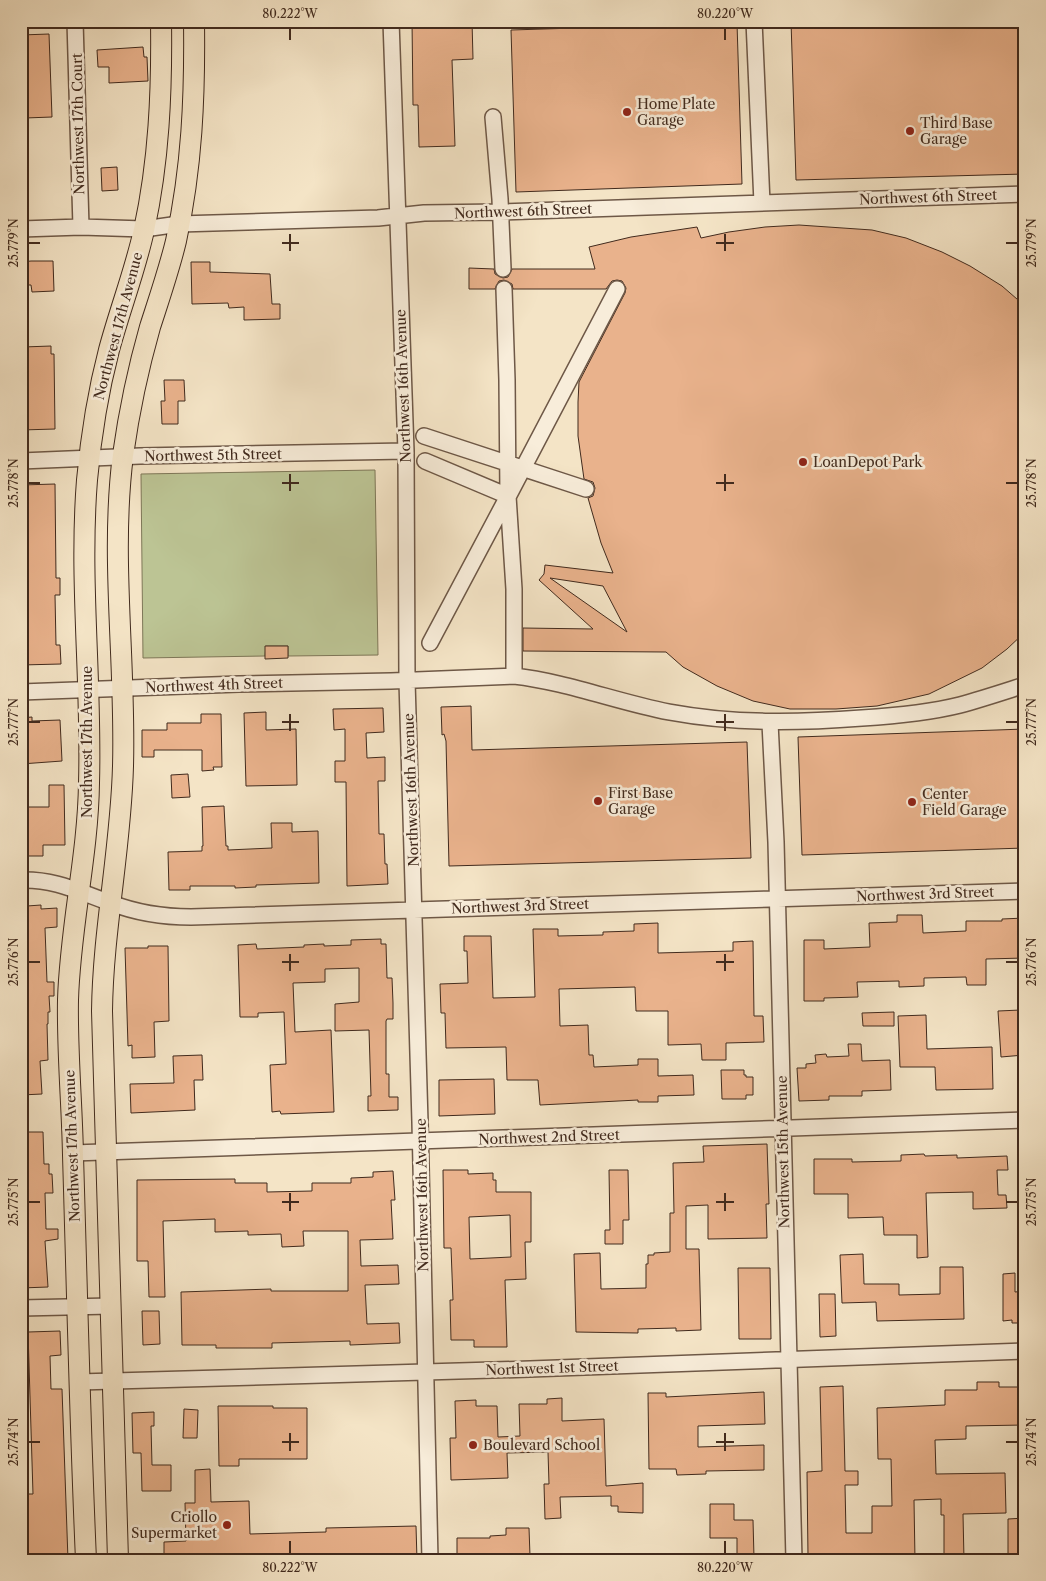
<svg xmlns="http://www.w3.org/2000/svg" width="1046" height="1581" font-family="'Libre Caslon Text',serif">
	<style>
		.green { fill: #bcc494; stroke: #7e7758 }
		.building { fill: #e9b28c; stroke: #412a1d; fill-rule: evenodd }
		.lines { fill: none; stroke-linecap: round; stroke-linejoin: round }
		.minor-casing { stroke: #6e5847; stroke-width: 18 }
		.major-casing { stroke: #412a1d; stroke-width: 22 }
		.minor { stroke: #f8edda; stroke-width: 15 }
		.major { stroke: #f4e4c6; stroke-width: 20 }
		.ticks { fill: none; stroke: #412a1d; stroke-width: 2 }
		.poi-dot { fill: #8f2418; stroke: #f8edda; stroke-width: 2 }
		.labels { text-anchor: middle; stroke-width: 5; stroke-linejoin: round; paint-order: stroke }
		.poi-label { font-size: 14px; fill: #412a1d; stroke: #f8edda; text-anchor: start }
		.street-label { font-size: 14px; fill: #412a1d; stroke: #f8edda }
		.neatline { fill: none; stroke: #412a1d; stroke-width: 2 }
		.ticks-label { font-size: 12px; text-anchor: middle; fill: #412a1d }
	</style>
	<rect width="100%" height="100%" fill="#f4e4c6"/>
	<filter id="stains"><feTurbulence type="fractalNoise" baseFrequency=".004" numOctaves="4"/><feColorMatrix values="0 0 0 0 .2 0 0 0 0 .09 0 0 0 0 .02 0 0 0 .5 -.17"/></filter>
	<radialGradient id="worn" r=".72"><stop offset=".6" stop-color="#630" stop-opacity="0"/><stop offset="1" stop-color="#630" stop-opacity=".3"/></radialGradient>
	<path class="green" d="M375,470L378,655L288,656V646H266L265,656L143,658L141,474Z"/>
	<path class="building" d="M412,21H472L473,59L452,60L455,146L419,147L418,105H413Z
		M791,21H1025V174L796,180Z
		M737,23L742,184L516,192L511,30Z
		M49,34L52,117L25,118L24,96H21V35Z
		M143,47L144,57H147L148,81L109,83V67H98L97,50Z
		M117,167L118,190L102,191L101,168Z
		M799,225L872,230L906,238L942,252L970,266L1002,286L1025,306V632L1007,649L982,668L929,694L877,706L836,709H790L753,701L717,686L683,667L666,652L523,651V628L593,629L539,580L544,574L545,565L613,573L601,543L588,498L593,496L595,488L593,482L584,479L578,436V402L579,382L625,293L626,288L622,281L617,280L612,281L606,289H513L512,284L504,280L499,281L495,289H469V268L494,269L495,274L503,278L508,277L512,269H595L589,247L631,237L697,227L701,238L729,232L765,227ZM550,578L603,586L627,632Z
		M31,261H53L54,291L32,292L31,285H21V262Z
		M191,262H210V272L270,274L272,304H280V319L244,320V307L229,308L228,303L192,304Z
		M51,346V354H54L55,429L21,430V352H23V347Z
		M164,380H184L185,401H178V424H162L161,401H165Z
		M55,484L56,578H60V595H55L56,645H60L61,664L21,665V647L25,646V625H21V485Z
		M265,646H288V658L265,659Z
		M471,706L472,750L747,742L751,858L449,866L446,741L444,734L442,735L441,707Z
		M383,708L384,732L366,733L367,758L385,757V781H378L379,834H384L385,864H387L388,884L347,886L346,782H335V761H345V729L334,730L333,709Z
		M266,712V730L296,729L297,785L246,786L244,713Z
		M201,714H221L222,767H213L214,770L202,771V750H154V757H142V730H167V723H201Z
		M32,717V721L60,720L62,761L21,764V718Z
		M1025,729V848L802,855L798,737Z
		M188,774L190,797L172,798L171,775Z
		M49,785H64L65,845H43V856H21V807H49Z
		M224,806L226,846H228V850L272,848L271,823H292V832L318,831L319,883L256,885V887L235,888V886H190V890H169L168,852L202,851V846H203L202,807Z
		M41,905V909L57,908V927L45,928L47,982H54V996H49L50,1012H48V1024H47L48,1060L40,1061L42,1094L21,1095V1063H26L24,1019H21V919L24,918V914H28L27,906Z
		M897,915H922L923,933L966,931V921H1002V919L1025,918V958L986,959V985H967L966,977L924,978V986L899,987V981L857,982L858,997L824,998V1001H804V940H824V949L870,947L869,923L897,922Z
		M658,923V953L733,951V942L753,941L754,1016H763L764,1042L726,1043V1060H702L701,1044L668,1045V1011H636L635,987L559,989L560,1026L588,1025L589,1055H593L594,1067L638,1065V1059H658V1076L693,1075L694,1095L658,1096V1102H638V1100L540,1105L538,1080H507L506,1047L446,1048L445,1013H441L440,984L468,983L467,951H464V936H491L493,998L535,997L533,929H558V936L603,935V932L634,931V924Z
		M381,939V944H386L387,978H392L393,1003V1019H387L386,1021V1074H389V1097H398V1110L368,1111V1096H371L369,1030L335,1031V1004L359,1002V968L325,969V982L293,983L295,1032L331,1030L334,1112L281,1114L280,1111L272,1112L270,1065L286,1064L284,1012L258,1013V1017H240L238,945L256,944L257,949L304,947V945L324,944V946L351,945V940Z
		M148,946H168L169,1021L154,1022L155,1057L132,1058V1045L128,1046L125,948H148Z
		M1021,1010L1024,1055L1001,1057L998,1011Z
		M894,1012V1026H863L862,1013Z
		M926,1015L927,1049L992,1047L993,1089L936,1090L935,1067H900L898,1016Z
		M848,1044H861L862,1061L890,1060L891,1090L862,1091V1096H829V1100L799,1101L797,1068H806V1064L816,1063L815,1055L826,1054L827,1057L849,1056Z
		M202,1055L203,1080H194L195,1110L131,1113L130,1084L174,1083L173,1056Z
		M721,1070H744V1075H746V1077H753V1095H746V1099H722Z
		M494,1079L495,1114L439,1116V1080Z
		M21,1132H43L44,1164H49V1174H52L53,1193H45L46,1229H58V1239L45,1241L48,1287L21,1288Z
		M767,1144L769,1204H766L767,1238L708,1239V1205L686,1206V1249H699L701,1330L676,1331V1328L638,1329V1333L576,1332L574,1254L600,1253L601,1289L646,1288V1264H648V1255H654V1253L670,1252V1213H674L673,1163L704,1162L703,1146Z
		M924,1154L925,1156L957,1155V1158L1007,1156L1008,1170H997L998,1195H1006L1007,1208L973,1209V1192L926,1193L928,1257L917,1258V1235H884L883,1217L848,1218V1194H814V1159H852V1162L901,1161V1155Z
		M443,1170H468V1174L493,1173V1180H496V1192H531V1242H525L526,1279L505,1280L507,1347H474V1340H451L450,1300H453L451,1248H444ZM510,1215L511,1257L470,1259L469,1217Z
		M609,1170H628L629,1220H623V1244H605V1230H610Z
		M393,1171L395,1200H391L393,1239L360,1240L361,1266L398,1265L399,1284L365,1285L367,1324L399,1323L400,1343L350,1345V1341L272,1343V1348H216V1345H182L181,1292L271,1289V1291H348V1231H303L304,1246L282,1247L281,1234L248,1235V1231L215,1232V1219L163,1221L165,1297H149L148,1261H137V1180L235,1179V1183H267V1192L312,1191V1183H351V1178L373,1177V1172Z
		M863,1254L864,1284H899V1295L940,1294V1267H963L964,1319L877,1321L876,1302L842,1303L840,1255Z
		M738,1268H770L771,1339H739Z
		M1015,1273V1292L1025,1291V1323H1012V1320L1003,1321V1274Z
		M819,1294H835L836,1336L820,1337Z
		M142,1311H159L160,1344L143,1345Z
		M60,1331L61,1355L50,1356L51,1389H62L68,1560H26L24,1494H33L28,1332Z
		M977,1382H999V1387H1025V1425L966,1426V1439L935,1440L936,1474L1005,1473L1006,1513L963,1514L964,1560H944V1515H941V1499L914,1500L915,1560H812L808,1556L807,1472L822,1471L820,1387L843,1386L845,1471H858V1485H845L846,1533H872V1506H892L891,1459H878L877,1408L945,1405V1390H977Z
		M764,1392L765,1424L698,1426V1447L764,1445V1470L706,1471V1474L677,1475L676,1469H649L648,1393H666V1397Z
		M562,1398V1421L604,1419L606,1486L643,1483V1513L618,1512V1506H611V1496L560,1497L561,1518L545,1519L544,1484H549L548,1452L507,1453L508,1478L451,1480L450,1438H456L455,1401L476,1400V1406H497L498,1437L520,1436L519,1404H547V1399Z
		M218,1406H273V1408H307V1459H239V1466H219Z
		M184,1409L198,1410L197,1438H183Z
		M154,1412V1426H151L152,1465H171V1491H142L141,1453H133L132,1413Z
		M210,1469L211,1502L249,1501L250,1534L326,1532V1528L416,1526L417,1560H164V1542L186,1541L185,1503H195V1470Z
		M710,1504H734V1520H753L754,1558H737V1538H710Z
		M1025,1518V1554H1008V1519Z
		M506,1528H529L530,1556L457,1559V1538H490V1536L506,1535Z"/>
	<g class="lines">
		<g class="minor-casing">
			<path id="minor" d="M75,21L81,227
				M391,21L406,451L407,681L420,1122L430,1560
				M754,21L762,203
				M493,117L500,199L503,269
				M21,229L81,227L144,229L179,224L378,218L424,213L500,212L1025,194
				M504,289L507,380L508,496L514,589V676
				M424,436L586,489
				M21,461L140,456L406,451
				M425,461L508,496L430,643
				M509,495L617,289
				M21,692L239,684L391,681L514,676C567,682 617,702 669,712C734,724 796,723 862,718C894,716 928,713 960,705C982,699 1003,692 1025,685
				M770,723L776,842L794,1560
				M21,880C56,879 79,892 111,903C137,913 163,917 191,917L1025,891
				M73,1153L1025,1120
				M21,1308L111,1306
				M79,1382L530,1369L1025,1351"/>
		</g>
		<g class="major-casing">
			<path id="major" d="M86,1560C80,1425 77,1290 73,1155C72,1104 67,1051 68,1000C70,927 88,856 89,783C92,682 79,581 87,480C91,436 98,392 109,350C120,309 135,271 144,230C159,161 162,92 161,21
				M118,1560L102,1011C103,929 121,848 123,766C126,662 110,558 123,455C129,412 138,369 150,327C159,299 169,270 176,241C192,167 195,97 194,21"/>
		</g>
		<use href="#minor" class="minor"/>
		<use href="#major" class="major"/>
	</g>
	<path class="ticks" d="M290,28V40M725,28V40M290,234V251M725,234V251M28,243H40M282,243H299M716,243H734M1006,243H1018M290,474V491M725,474V491M28,483H40M282,483H299M716,483H734M1006,483H1018M290,714V731M725,714V731M28,722H40M282,722H299M716,722H734M1006,722H1018M290,954V971M725,954V971M28,962H40M282,962H299M716,962H734M1006,962H1018M290,1193V1211M725,1193V1211M28,1202H40M282,1202H299M716,1202H734M1006,1202H1018M290,1433V1451M725,1433V1451M28,1442H40M282,1442H299M716,1442H734M1006,1442H1018M290,1541V1554M725,1541V1554"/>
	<g class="poi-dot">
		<circle cx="627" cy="112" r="5"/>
		<circle cx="910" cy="131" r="5"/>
		<circle cx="803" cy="462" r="5"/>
		<circle cx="598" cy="801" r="5"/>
		<circle cx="912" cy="802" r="5"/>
		<circle cx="473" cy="1445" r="5"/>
		<circle cx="227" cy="1525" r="5"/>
	</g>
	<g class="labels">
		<g class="poi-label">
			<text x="637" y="109">Home Plate<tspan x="637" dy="16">Garage</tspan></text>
			<text x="920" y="128">Third Base<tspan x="920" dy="16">Garage</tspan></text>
			<text x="813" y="467">LoanDepot Park</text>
			<text x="608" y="798">First Base<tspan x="608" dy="16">Garage</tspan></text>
			<text x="922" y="799">Center<tspan x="922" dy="16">Field Garage</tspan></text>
			<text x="483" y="1450">Boulevard School</text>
			<text x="217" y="1522" text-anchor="end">Criollo<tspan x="217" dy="16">Supermarket</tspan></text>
		</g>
		<g class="street-label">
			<text transform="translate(78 124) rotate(-91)" y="5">Northwest 17th Court</text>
			<text transform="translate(928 197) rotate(-2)" y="5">Northwest 6th Street</text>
			<text transform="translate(523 211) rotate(-2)" y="5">Northwest 6th Street</text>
			<text transform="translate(118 326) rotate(-75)" y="5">Northwest 17th Avenue</text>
			<text transform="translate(403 386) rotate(-92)" y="5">Northwest 16th Avenue</text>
			<text transform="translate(213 455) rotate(-1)" y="5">Northwest 5th Street</text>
			<text transform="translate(214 685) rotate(-2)" y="5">Northwest 4th Street</text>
			<text transform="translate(87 742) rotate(-90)" y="5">Northwest 17th Avenue</text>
			<text transform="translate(411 790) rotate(-92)" y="5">Northwest 16th Avenue</text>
			<text transform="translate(925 894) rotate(-2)" y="5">Northwest 3rd Street</text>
			<text transform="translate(520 906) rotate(-2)" y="5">Northwest 3rd Street</text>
			<text transform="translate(549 1137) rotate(-2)" y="5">Northwest 2nd Street</text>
			<text transform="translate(72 1146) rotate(-92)" y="5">Northwest 17th Avenue</text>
			<text transform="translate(783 1152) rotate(-91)" y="5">Northwest 15th Avenue</text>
			<text transform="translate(422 1195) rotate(-91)" y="5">Northwest 16th Avenue</text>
			<text transform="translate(552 1368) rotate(-2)" y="5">Northwest 1st Street</text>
		</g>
	</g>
	<rect width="1046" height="1581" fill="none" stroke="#f4e4c6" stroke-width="55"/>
	<rect x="28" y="28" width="990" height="1526" class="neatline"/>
	<g class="ticks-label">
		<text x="290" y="18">80.222°W</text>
		<text x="725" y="18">80.220°W</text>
		<text transform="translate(14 243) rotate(-90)" y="4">25.779°N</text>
		<text transform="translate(1032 243) rotate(-90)" y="4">25.779°N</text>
		<text transform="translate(14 483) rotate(-90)" y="4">25.778°N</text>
		<text transform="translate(1032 483) rotate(-90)" y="4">25.778°N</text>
		<text transform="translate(14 722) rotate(-90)" y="4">25.777°N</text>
		<text transform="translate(1032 722) rotate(-90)" y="4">25.777°N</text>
		<text transform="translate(14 962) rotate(-90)" y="4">25.776°N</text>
		<text transform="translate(1032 962) rotate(-90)" y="4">25.776°N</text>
		<text transform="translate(14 1202) rotate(-90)" y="4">25.775°N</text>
		<text transform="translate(1032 1202) rotate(-90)" y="4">25.775°N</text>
		<text transform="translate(14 1442) rotate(-90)" y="4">25.774°N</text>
		<text transform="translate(1032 1442) rotate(-90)" y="4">25.774°N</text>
		<text x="290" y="1572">80.222°W</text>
		<text x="725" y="1572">80.220°W</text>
	</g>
	<rect width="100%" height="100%" filter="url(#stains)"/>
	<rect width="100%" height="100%" fill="url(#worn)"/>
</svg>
